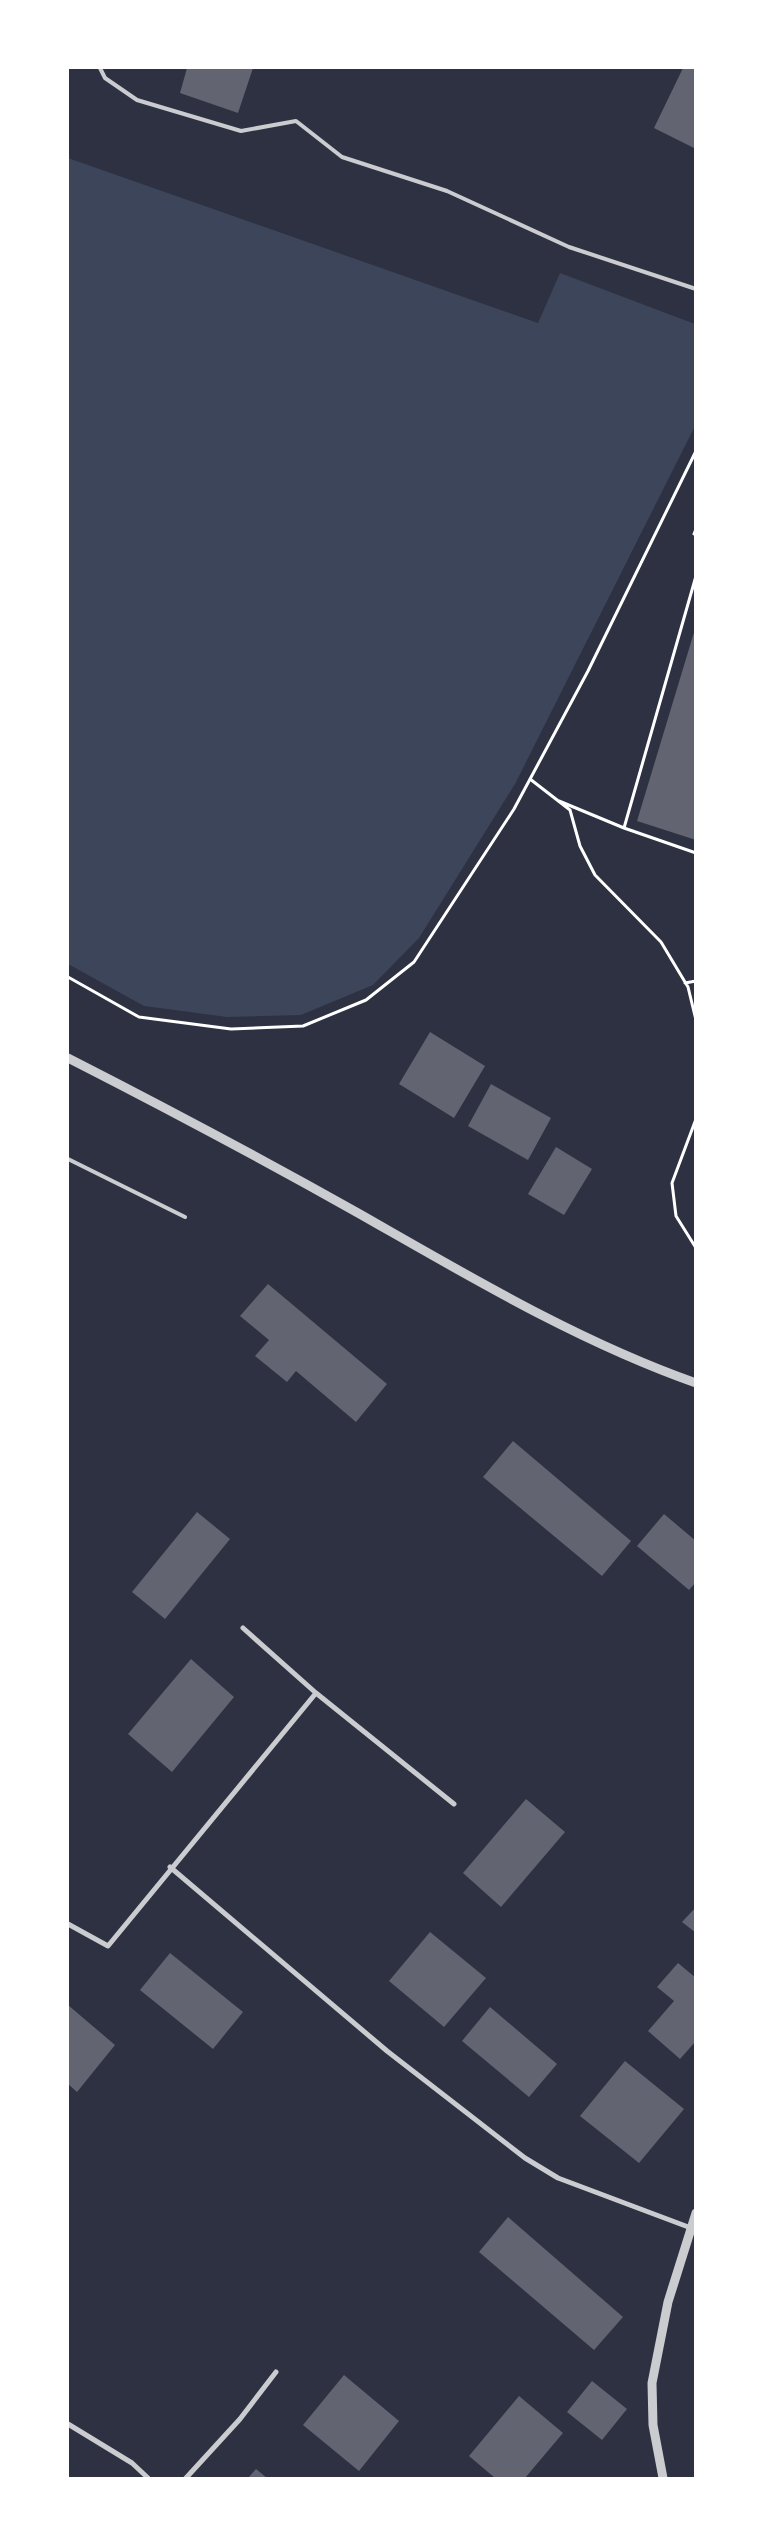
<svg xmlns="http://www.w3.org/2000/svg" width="763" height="2546" font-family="'Fira Sans',sans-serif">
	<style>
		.green { fill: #3c4559 }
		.building { fill: #626471 }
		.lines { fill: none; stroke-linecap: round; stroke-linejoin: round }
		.path { stroke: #fff; stroke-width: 3 }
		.service { stroke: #caccd0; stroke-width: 4 }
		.minor { stroke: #caccd0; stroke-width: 5 }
		.tertiary { stroke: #caccd0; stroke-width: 9 }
	</style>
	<rect width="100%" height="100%" fill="#2d3142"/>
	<path class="green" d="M68,158L538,323L560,273L695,324V426L515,784L419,938L373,985L301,1015L227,1017L144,1006L68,964Z"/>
	<path class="building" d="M187,68H253L238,113L180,93Z
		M683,68H696V149L654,128Z
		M695,629H696V840L637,821Z
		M430,1032L485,1066L454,1118L399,1084Z
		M491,1084L551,1118L528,1160L468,1126Z
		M556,1147L592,1169L564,1215L528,1194Z
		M268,1284L387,1384L356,1422L296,1371L287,1382L255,1356L269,1340L240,1316Z
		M513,1441L631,1541L602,1576L483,1477Z
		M197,1512L230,1539L165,1619L132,1592Z
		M664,1514L696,1541V1582L689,1590L637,1546Z
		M191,1659L234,1697L172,1772L128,1734Z
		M526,1799L565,1832L501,1907L463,1873Z
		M696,1907V1933L682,1922Z
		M430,1932L486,1978L444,2027L389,1981Z
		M170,1953L243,2012L213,2049L140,1990Z
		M678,1963L696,1978V2041L680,2059L648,2031L674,2001L657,1987Z
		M68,2005L115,2045L77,2092L68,2084Z
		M490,2007L557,2064L529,2097L462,2041Z
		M625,2061L684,2109L639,2163L580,2116Z
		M508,2217L623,2317L594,2350L479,2252Z
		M344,2375L399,2421L359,2471L303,2425Z
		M592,2381L627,2409L602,2440L567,2412Z
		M519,2396L563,2433L525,2478H495L469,2456Z
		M256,2469L267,2478H248Z"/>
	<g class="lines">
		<path class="path" d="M696,529L694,534L696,535
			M530,779L570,810L580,846L595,875L661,942L688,987L696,1020
			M559,801L624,828L696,576
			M624,828L696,853
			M68,977L139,1017L231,1029L303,1026L366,1000L414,962L514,809L588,671L696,451
			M685,983L696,981
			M696,1119L672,1183L676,1216L696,1248"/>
		<path class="service" d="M100,68L105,78L137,100L241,131L296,121L342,157L447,191L569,247L696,289
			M68,1159L185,1217"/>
		<path class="minor" d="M243,1628L316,1693L454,1804
			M170,1867L387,2051L525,2158L558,2178L691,2228
			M68,1924L108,1946L316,1693
			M68,2424L132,2463L148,2478
			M186,2478L240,2419L276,2372"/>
		<path class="tertiary" d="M68,1058C166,1108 262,1159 358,1213C467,1275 577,1341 696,1383
			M663,2478L653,2425L652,2383L668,2302L696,2213"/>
	</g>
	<rect width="763" height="2546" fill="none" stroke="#ffffff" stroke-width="138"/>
</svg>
